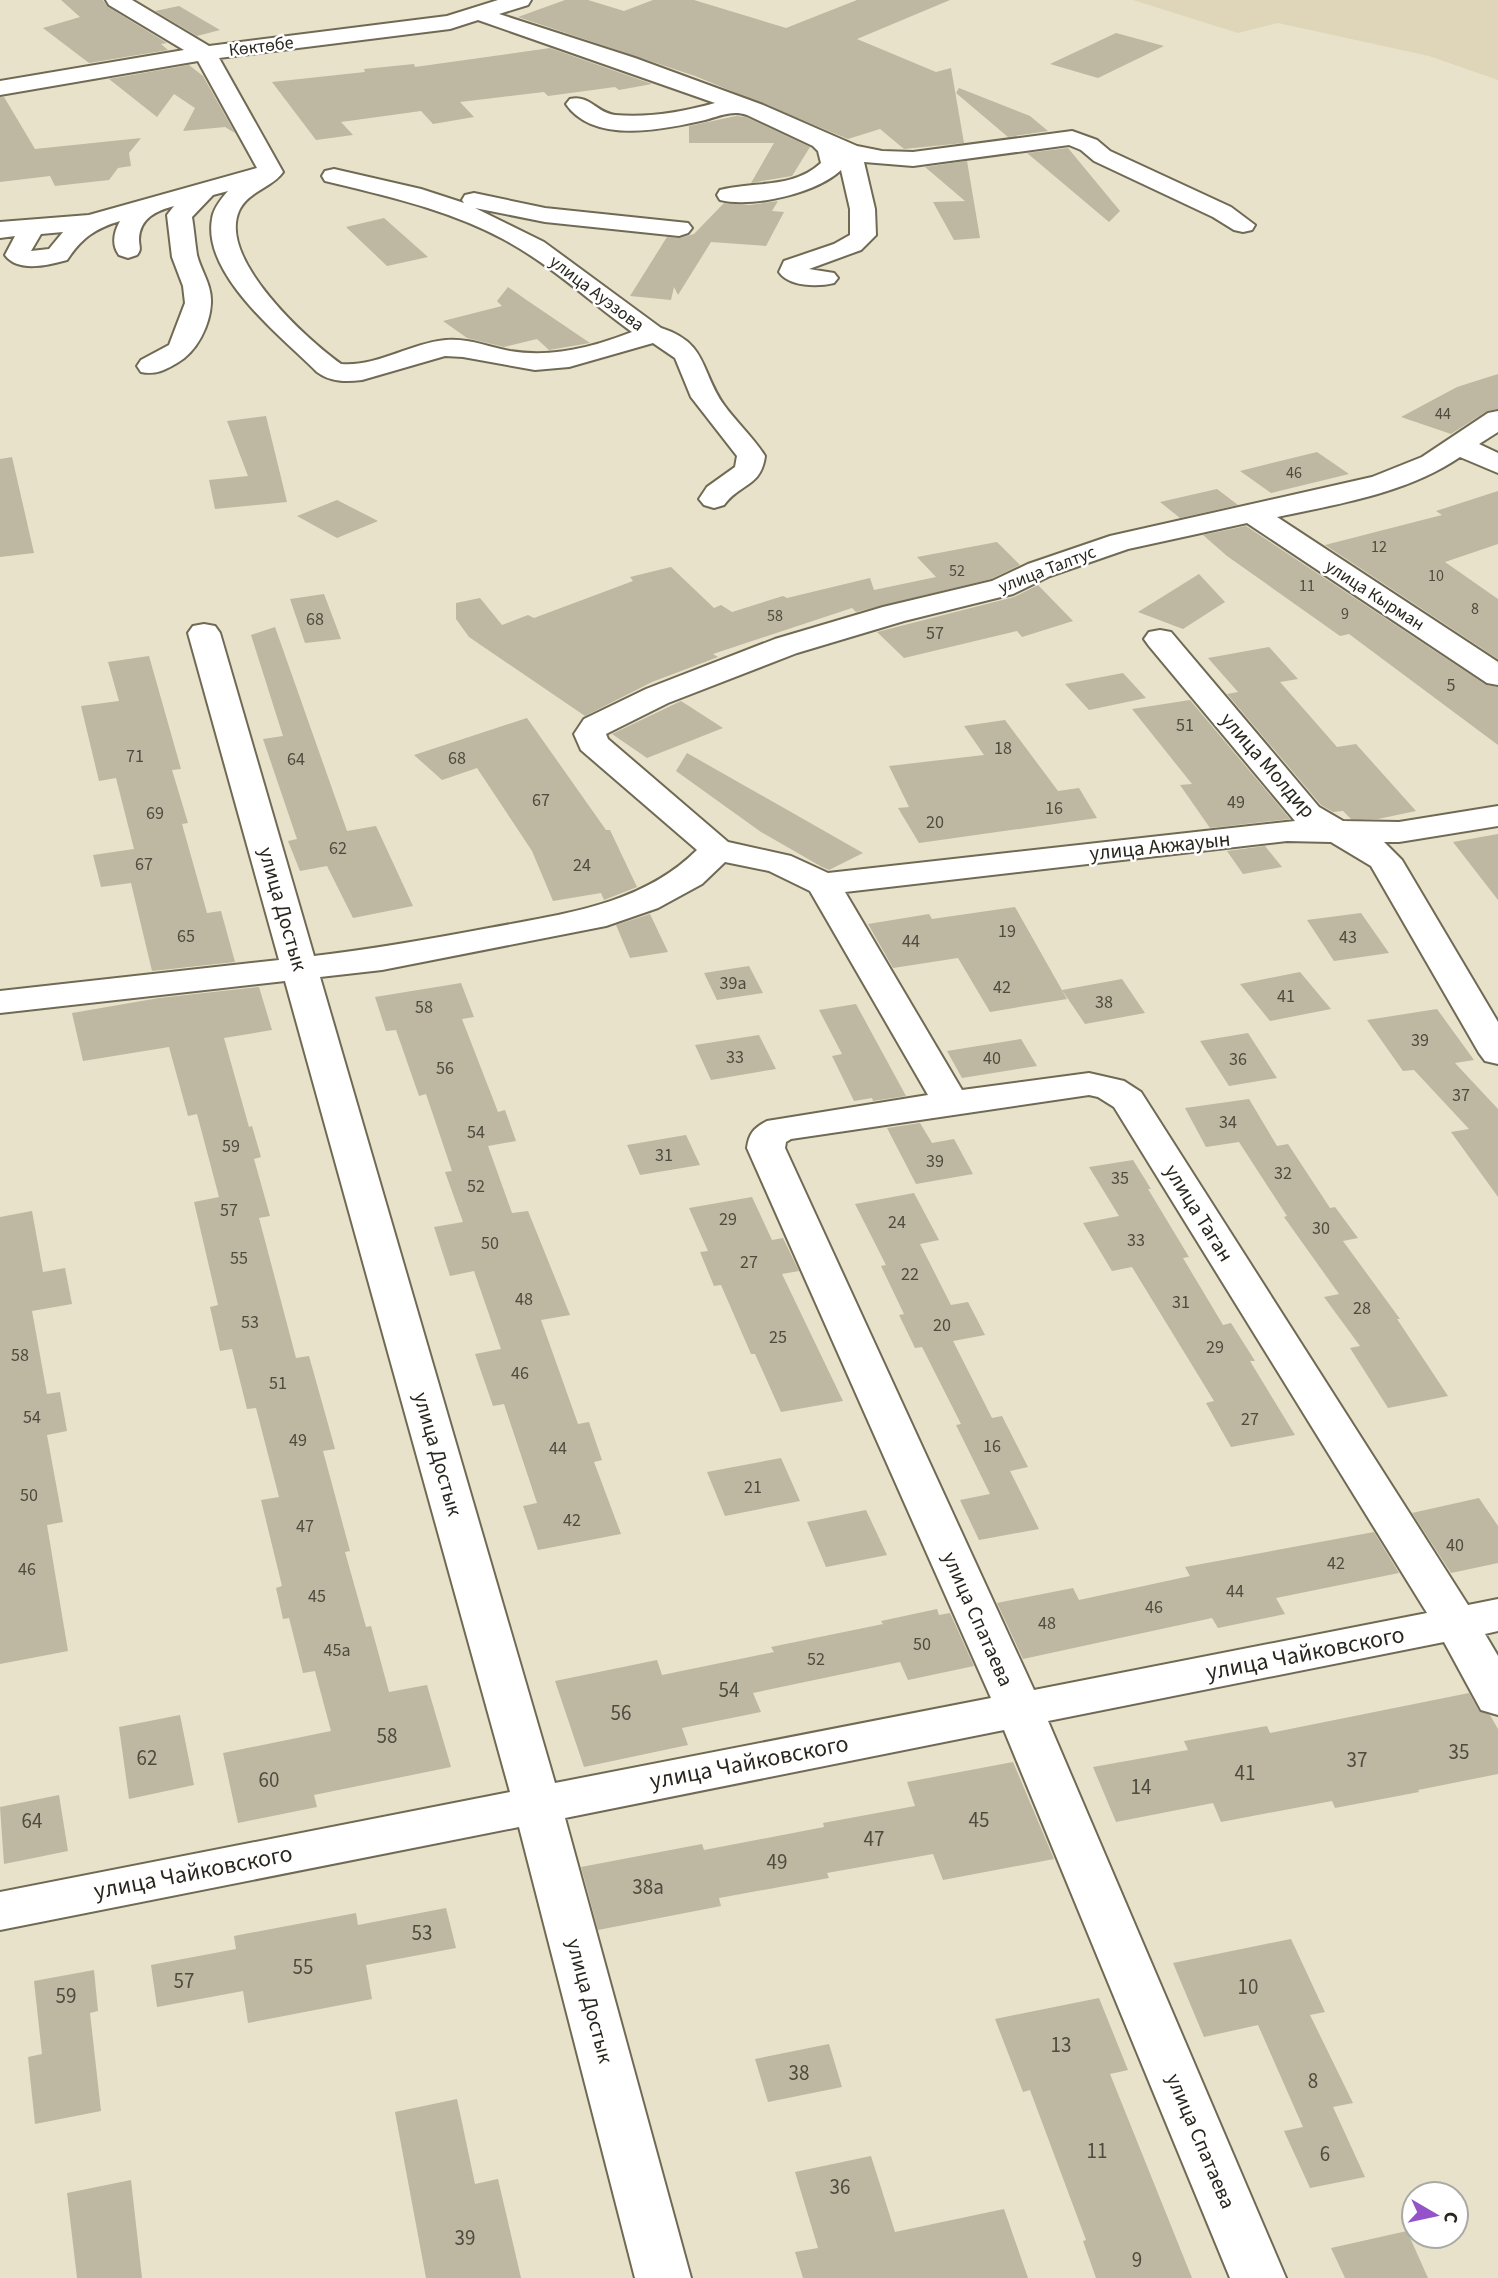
<svg xmlns="http://www.w3.org/2000/svg" width="1498" height="2278" font-family="'Source Sans 3',sans-serif">
	<style>
		.built { fill: #dfd6b9 }
		.building { fill: #beb7a1 }
		.lines { fill: none; stroke-linecap: round; stroke-linejoin: round }
		.minor-casing { stroke: #706a55; stroke-width: 4 }
		.minor { fill: #fff; fill-rule: evenodd }
		.labels { text-anchor: middle; stroke-width: 5; stroke-linejoin: round; paint-order: stroke }
		.far-number-label { font-size: 16px; fill: #4e4b3f }
		.far-street-label { font-size: 18px; fill: #29271e; stroke: #fff }
		.number-label { font-size: 18px; fill: #4e4b3f }
		.street-label { font-size: 21px; fill: #29271e; stroke: #fff }
		.near-number-label { font-size: 21px; fill: #4e4b3f }
		.near-street-label { font-size: 24px; fill: #29271e; stroke: #fff }
	</style>
	<rect width="100%" height="100%" fill="#e8e2ca"/>
	<path class="built" d="M1133,0H1498V80L1429,56L1278,23L1238,33Z"/>
	<path class="building" d="M61,0H103L108,7L167,43L161,44L168,50L89,63L43,28L80,17Z
		M565,0H588L624,11L653,0H694L786,28L857,0H950L857,39L936,72L951,68L964,143L904,149L880,129L848,139L695,76L518,17Z
		M179,6L220,30L197,36L155,11Z
		M1116,33L1164,46L1098,78L1050,64Z
		M550,48L652,84L619,90L615,87L548,96L544,92L460,102L474,117L433,124L421,111L341,122L353,135L316,140L272,82L365,72L364,69L414,64L415,67Z
		M189,65L203,76L235,133L225,127L183,131L195,108L174,94L157,117L109,79Z
		M959,88L1030,116L1048,131L1008,137L956,93Z
		M0,97H4L35,149L141,138L129,153L131,166L118,168L109,180L55,186L50,176L0,182Z
		M736,116L746,117L810,147L792,176L751,183L774,143H689V126Z
		M1068,148L1120,211L1109,222L1027,153Z
		M967,161L980,238L954,240L933,202L965,201L925,167Z
		M778,201L772,211L784,212L766,246L711,242L678,295L674,287L671,300L630,296L667,237L680,238L694,234L724,203L750,205Z
		M384,218L428,257L387,266L346,227Z
		M508,287L528,301L590,343L549,350L537,339L504,347L467,338L443,321L502,306L497,301Z
		M1498,374V409L1487,411L1451,434L1401,417L1457,387Z
		M266,416L287,502L215,509L209,480L248,476L227,421Z
		M1317,452L1349,474L1271,493L1240,471Z
		M12,457L34,553L0,557V459Z
		M1217,489L1238,505L1180,518L1160,502Z
		M1498,491V544L1445,562L1498,599V659L1325,545L1442,515L1436,511Z
		M337,500L378,521L337,538L297,516Z
		M1246,526L1486,685L1498,687V745L1349,634L1340,636L1227,556L1203,535Z
		M997,542L1020,565L991,579L856,612L852,608L713,654L718,657L652,682L585,716L469,637L456,619V603L480,598L502,625L528,615L534,618L633,581L630,577L671,567L714,608L721,605L732,612L783,596L787,598L870,578L874,590L936,577L917,557Z
		M1199,574L1225,602L1183,629L1138,612Z
		M1038,585L1073,621L1022,637L1017,631L904,658L877,632L1014,597Z
		M324,594L341,639L305,643L290,599Z
		M275,627L347,831L376,826L413,906L353,918L327,866L300,871L288,841L297,839L263,739L283,736L251,635Z
		M1269,647L1298,679L1280,682L1337,747L1356,744L1416,811L1378,819H1351L1343,811L1333,812L1321,805L1227,694L1238,692L1208,658Z
		M149,656L181,769L172,770L188,823L182,824L207,913L221,911L235,962L152,971L131,883L101,887L93,855L134,849L116,778L99,781L81,706L119,701L108,662Z
		M1123,673L1146,698L1089,710L1065,684Z
		M1190,700L1290,819L1210,828L1180,785L1192,784L1132,709Z
		M681,701L723,728L647,758L612,734Z
		M527,718L606,830H610L637,887L604,900L601,893L553,901L532,851L477,768L442,780L414,755Z
		M1005,720L1058,791L1079,788L1097,818L919,843L898,808L909,807L889,766L984,755L964,726Z
		M687,753L863,853L829,870L822,867L761,832L676,771Z
		M1498,834V900L1453,842Z
		M1265,846L1282,867L1243,874L1227,851Z
		M1015,907L1067,999L990,1012L958,958L893,968L868,924L929,914L932,919Z
		M1361,913L1389,953L1334,961L1307,920Z
		M650,914L668,952L630,958L616,925Z
		M749,966L763,993L717,1000L704,973Z
		M1300,972L1331,1009L1270,1021L1240,984Z
		M1122,979L1145,1013L1085,1024L1062,990Z
		M461,983L474,1017L462,1019L498,1112L505,1110L516,1141L488,1146L512,1213L528,1211L570,1315L541,1320L578,1424L589,1422L602,1460L594,1462L621,1534L538,1550L523,1506L537,1503L504,1404L493,1406L475,1354L501,1349L474,1271L450,1276L434,1227L463,1222L445,1172L452,1171L426,1094L419,1096L396,1030L386,1031L375,997Z
		M259,987L272,1030L224,1038L249,1127L252,1126L261,1157L254,1159L270,1216L259,1218L296,1358L309,1356L335,1449L323,1451L350,1551L345,1552L366,1627L371,1626L389,1692L427,1685L451,1767L314,1795L317,1807L238,1823L223,1753L331,1731L315,1671L303,1673L289,1618L283,1619L276,1588L282,1586L261,1500L279,1497L256,1408L247,1409L232,1349L220,1351L210,1307L218,1305L194,1202L219,1197L197,1114L188,1116L169,1047L83,1061L72,1013L159,998Z
		M856,1004L906,1096L873,1101L872,1098L854,1101L832,1056L842,1054L819,1010Z
		M1437,1009L1474,1060L1455,1063L1498,1109V1197L1451,1132L1469,1129L1414,1070L1403,1071L1367,1020Z
		M1248,1033L1277,1078L1229,1086L1200,1041Z
		M759,1035L776,1069L711,1080L695,1045Z
		M1021,1039L1037,1066L962,1078L947,1051Z
		M1249,1099L1277,1146L1288,1144L1330,1208L1335,1207L1358,1238L1343,1241L1400,1319H1397L1448,1396L1388,1408L1350,1348L1360,1346L1324,1297L1339,1294L1284,1217L1287,1216L1239,1142L1206,1147L1185,1108Z
		M920,1123L932,1143L954,1139L973,1174L916,1184L887,1128Z
		M686,1135L700,1165L640,1175L627,1145Z
		M1133,1160L1151,1189H1148L1189,1257L1183,1258L1223,1325L1231,1323L1255,1361H1250L1295,1435L1231,1447L1206,1403L1214,1401L1132,1267L1112,1271L1083,1223L1119,1216L1089,1167Z
		M914,1193L939,1240L920,1244L951,1305L968,1302L985,1335L953,1341L992,1418L1002,1416L1028,1467L1010,1471L1039,1529L979,1540L960,1500L990,1494L956,1425L961,1424L922,1347L915,1348L899,1315L904,1314L881,1266L886,1265L855,1204Z
		M752,1197L772,1240L783,1238L799,1271L782,1274L843,1401L781,1412L755,1354H751L721,1285L714,1286L700,1252L708,1251L689,1208Z
		M32,1211L43,1272L65,1268L72,1304L32,1311L47,1394L60,1392L67,1431L47,1435L63,1522L47,1525L68,1651L0,1664V1217Z
		M781,1458L800,1501L725,1516L707,1472Z
		M1479,1498L1498,1526V1563L1451,1573L1412,1513Z
		M866,1510L887,1555L826,1567L807,1522Z
		M1374,1532L1399,1573L1276,1598L1285,1614L1218,1628L1212,1618L1023,1659L997,1603L1073,1588L1079,1600L1190,1576L1185,1567Z
		M937,1609L939,1615L950,1613L974,1666L908,1680L900,1662L753,1693L761,1712L682,1728L688,1745L584,1767L555,1681L657,1660L662,1675L774,1652L771,1647L883,1624L881,1621Z
		M1469,1693L1479,1711L1490,1715L1498,1729V1774L1418,1790L1419,1792L1335,1808L1332,1801L1221,1822L1213,1803L1116,1822L1093,1767L1188,1750L1184,1741L1267,1726L1270,1733Z
		M180,1715L194,1785L129,1799L119,1727Z
		M1013,1762L1054,1859L943,1880L933,1854L827,1873L829,1878L719,1898L721,1906L598,1930L581,1867L702,1844L704,1850L824,1827L823,1823L915,1806L907,1782Z
		M59,1795L68,1851L4,1864L0,1807Z
		M446,1908L456,1948L366,1965L372,1999L248,2023L243,1991L157,2007L151,1965L236,1949L234,1936L356,1913L358,1925Z
		M1291,1939L1325,2012L1310,2015L1353,2103L1333,2107L1365,2177L1310,2188L1284,2131L1303,2127L1258,2025L1204,2037L1173,1963Z
		M94,1970L98,2011L90,2013L101,2111L35,2124L28,2057L42,2054L34,1981Z
		M1099,1998L1128,2070L1110,2074L1192,2278H1096L1083,2241L1086,2240L1030,2090L1023,2092L995,2019Z
		M829,2044L842,2087L768,2102L755,2059Z
		M457,2099L475,2184L498,2179L521,2278H426L395,2112Z
		M871,2156L895,2232L1004,2209L1028,2278H803L795,2252L818,2248L795,2172Z
		M131,2180L142,2278H77L67,2193Z
		M1407,2231L1428,2278H1345L1331,2248Z"/>
	<g class="lines">
		<g class="minor-casing">
			<path id="minor" d="M106,0H132L209,46L447,16L498,0H531L528,5L499,14L635,58L763,105L857,146L882,151L913,152L1072,131L1097,140L1110,151L1231,207L1255,225L1252,230L1243,232L1234,230L1213,217L1094,161L1081,150L1069,145L913,166L864,162L875,209L876,235L861,250L809,269L834,273L838,278L834,283C818,287 789,287 779,272L784,261L834,244L850,235V209L841,170C817,193 753,208 720,200L717,195L720,190C755,181 793,189 821,163L818,151L813,146L747,115C732,110 720,116 705,120C665,129 594,145 566,104L570,99C589,94 597,113 615,115C648,118 683,112 715,103L478,20L450,29L219,58L283,172C272,188 248,191 239,211C218,259 306,339 341,364C378,367 410,343 446,340C468,338 489,347 510,351C553,358 593,347 632,332C589,301 550,264 503,239C447,209 386,196 325,181L322,176L325,171L334,169L421,189L464,203L462,200L465,195L474,193L545,208L688,223L692,228L688,233L679,236L545,222L475,208L544,242L661,328C708,343 700,371 724,405C737,423 753,437 765,456C761,487 740,483 724,505L714,508L704,505L699,499L707,487L735,467L737,456L691,397L675,358L653,343L569,367L535,370L463,357L445,356L362,380C346,382 330,382 317,372C282,337 202,275 212,219C213,209 221,199 228,191L213,195L192,217C194,229 195,242 197,255C201,271 212,285 211,303C210,325 197,352 177,363C165,370 156,375 141,372L137,366L141,360L169,345L185,303L183,286L172,257L167,215L174,206C156,211 140,218 139,239C139,247 142,249 137,255L128,258L119,255C111,244 114,232 120,221C94,229 82,238 67,260C49,265 18,273 5,255L15,236L0,238V222L89,215L257,168L198,61L0,95V81L184,50L109,5ZM63,232L49,249L31,251L41,234Z
				M1498,411V432L1479,444L1498,453V473L1460,457C1407,493 1339,504 1277,517L1498,662V685L1487,683L1247,523L1128,549L1050,576L1013,594L904,621L797,653L668,703L606,734L608,739L728,842L791,856L828,873L1295,821L1149,646L1144,639L1149,632L1160,630L1171,632L1319,807L1343,821L1399,822L1498,806V826L1399,842H1384L1402,860L1498,1022V1064L1485,1061L1479,1053L1371,866L1331,842L1287,841L845,892L962,1090L1089,1073L1124,1081L1141,1092L1468,1605L1498,1599V1631L1485,1634L1498,1656V1715L1481,1710L1444,1642L1048,1721L1286,2278H1230L1004,1730L565,1818L691,2278H635L519,1827L0,1930V1892L510,1792L285,981L0,1013V991L279,960L188,633L193,626L204,624L215,626L220,633L314,956C373,949 431,939 489,928C563,914 642,905 697,850L581,750L574,734L584,719L646,689L775,639L883,607L992,581L1028,564L1110,536L1372,477L1422,457L1488,413ZM725,862L769,871L810,891L928,1095L767,1121C754,1128 749,1133 747,1148L991,1698L555,1783L320,977L382,970L606,926L658,908L702,884ZM1089,1095L1098,1097L1114,1107L1427,1613L1034,1690L785,1148L786,1142L791,1139Z"/>
		</g>
		<use href="#minor" class="minor"/>
	</g>
	<g class="labels">
		<g class="far-number-label">
			<text x="1443" y="419">44</text>
			<text x="1294" y="478">46</text>
			<text x="1379" y="552">12</text>
			<text x="957" y="576">52</text>
			<text x="1436" y="581">10</text>
			<text x="1307" y="591">11</text>
			<text x="1475" y="614">8</text>
			<text x="1345" y="619">9</text>
			<text x="775" y="621">58</text>
		</g>
		<g class="far-street-label">
			<text transform="translate(261 46) rotate(-7)" y="6">Көктөбе</text>
			<text transform="translate(597 293) rotate(37)" y="6">улица Ауэзова</text>
			<text transform="translate(1047 569) rotate(-21)" y="6">улица Талтус</text>
			<text transform="translate(1375 595) rotate(33)" y="6">улица Кырман</text>
		</g>
		<g class="number-label">
			<text x="315" y="625">68</text>
			<text x="935" y="639">57</text>
			<text x="1451" y="691">5</text>
			<text x="1185" y="731">51</text>
			<text x="1003" y="754">18</text>
			<text x="135" y="762">71</text>
			<text x="457" y="764">68</text>
			<text x="296" y="765">64</text>
			<text x="541" y="806">67</text>
			<text x="1236" y="808">49</text>
			<text x="1054" y="814">16</text>
			<text x="155" y="819">69</text>
			<text x="935" y="828">20</text>
			<text x="338" y="854">62</text>
			<text x="144" y="870">67</text>
			<text x="582" y="871">24</text>
			<text x="1007" y="937">19</text>
			<text x="186" y="942">65</text>
			<text x="1348" y="943">43</text>
			<text x="911" y="947">44</text>
			<text x="733" y="989">39а</text>
			<text x="1002" y="993">42</text>
			<text x="1286" y="1002">41</text>
			<text x="1104" y="1008">38</text>
			<text x="424" y="1013">58</text>
			<text x="1420" y="1046">39</text>
			<text x="735" y="1063">33</text>
			<text x="992" y="1064">40</text>
			<text x="1238" y="1065">36</text>
			<text x="445" y="1074">56</text>
			<text x="1461" y="1101">37</text>
			<text x="1228" y="1128">34</text>
			<text x="476" y="1138">54</text>
			<text x="231" y="1152">59</text>
			<text x="664" y="1161">31</text>
			<text x="935" y="1167">39</text>
			<text x="1283" y="1179">32</text>
			<text x="1120" y="1184">35</text>
			<text x="476" y="1192">52</text>
			<text x="229" y="1216">57</text>
			<text x="728" y="1225">29</text>
			<text x="897" y="1228">24</text>
			<text x="1321" y="1234">30</text>
			<text x="1136" y="1246">33</text>
			<text x="490" y="1249">50</text>
			<text x="239" y="1264">55</text>
			<text x="749" y="1268">27</text>
			<text x="910" y="1280">22</text>
			<text x="524" y="1305">48</text>
			<text x="1181" y="1308">31</text>
			<text x="1362" y="1314">28</text>
			<text x="250" y="1328">53</text>
			<text x="942" y="1331">20</text>
			<text x="778" y="1343">25</text>
			<text x="1215" y="1353">29</text>
			<text x="20" y="1361">58</text>
			<text x="520" y="1379">46</text>
			<text x="278" y="1389">51</text>
			<text x="32" y="1423">54</text>
			<text x="1250" y="1425">27</text>
			<text x="298" y="1446">49</text>
			<text x="992" y="1452">16</text>
			<text x="558" y="1454">44</text>
			<text x="753" y="1493">21</text>
			<text x="29" y="1501">50</text>
			<text x="572" y="1526">42</text>
			<text x="305" y="1532">47</text>
			<text x="1455" y="1551">40</text>
			<text x="1336" y="1569">42</text>
			<text x="27" y="1575">46</text>
			<text x="1235" y="1597">44</text>
			<text x="317" y="1602">45</text>
			<text x="1154" y="1613">46</text>
			<text x="1047" y="1629">48</text>
			<text x="922" y="1650">50</text>
			<text x="337" y="1656">45а</text>
			<text x="816" y="1665">52</text>
		</g>
		<g class="street-label">
			<text transform="translate(1268 765) rotate(49)" y="7">улица Молдир</text>
			<text transform="translate(1160 846) rotate(-6)" y="7">улица Акжауын</text>
			<text transform="translate(283 909) rotate(74)" y="7">улица Достык</text>
			<text transform="translate(1199 1213) rotate(58)" y="7">улица Таган</text>
			<text transform="translate(438 1454) rotate(74)" y="7">улица Достык</text>
			<text transform="translate(978 1619) rotate(66)" y="7">улица Спатаева</text>
			<text transform="translate(590 2001) rotate(75)" y="7">улица Достык</text>
			<text transform="translate(1201 2141) rotate(67)" y="7">улица Спатаева</text>
		</g>
		<g class="near-number-label">
			<text x="729" y="1697">54</text>
			<text x="621" y="1720">56</text>
			<text x="387" y="1743">58</text>
			<text x="1459" y="1759">35</text>
			<text x="147" y="1765">62</text>
			<text x="1357" y="1767">37</text>
			<text x="1245" y="1780">41</text>
			<text x="269" y="1787">60</text>
			<text x="1141" y="1794">14</text>
			<text x="979" y="1827">45</text>
			<text x="32" y="1828">64</text>
			<text x="874" y="1846">47</text>
			<text x="777" y="1869">49</text>
			<text x="648" y="1894">38а</text>
			<text x="422" y="1940">53</text>
			<text x="303" y="1974">55</text>
			<text x="184" y="1988">57</text>
			<text x="1248" y="1994">10</text>
			<text x="66" y="2003">59</text>
			<text x="1061" y="2052">13</text>
			<text x="799" y="2080">38</text>
			<text x="1313" y="2088">8</text>
			<text x="1097" y="2158">11</text>
			<text x="1325" y="2161">6</text>
			<text x="840" y="2194">36</text>
			<text x="465" y="2245">39</text>
			<text x="1137" y="2267">9</text>
		</g>
		<g class="near-street-label">
			<text transform="translate(1305 1653) rotate(-11)" y="8">улица Чайковского</text>
			<text transform="translate(749 1762) rotate(-11)" y="8">улица Чайковского</text>
			<text transform="translate(193 1872) rotate(-11)" y="8">улица Чайковского</text>
		</g>
	</g>
	<g transform="translate(1435 2215) rotate(99)"><circle r="33" fill="#ffffff" stroke="#a9a9a5" stroke-width="2"/>
	<path d="M0-5L12 26L0 18L-12 26Z" fill="#9553c9"/>
	<text y="-10" font-size="19" font-weight="bold" text-anchor="middle" fill="#29271e">С</text>
	</g>
</svg>
